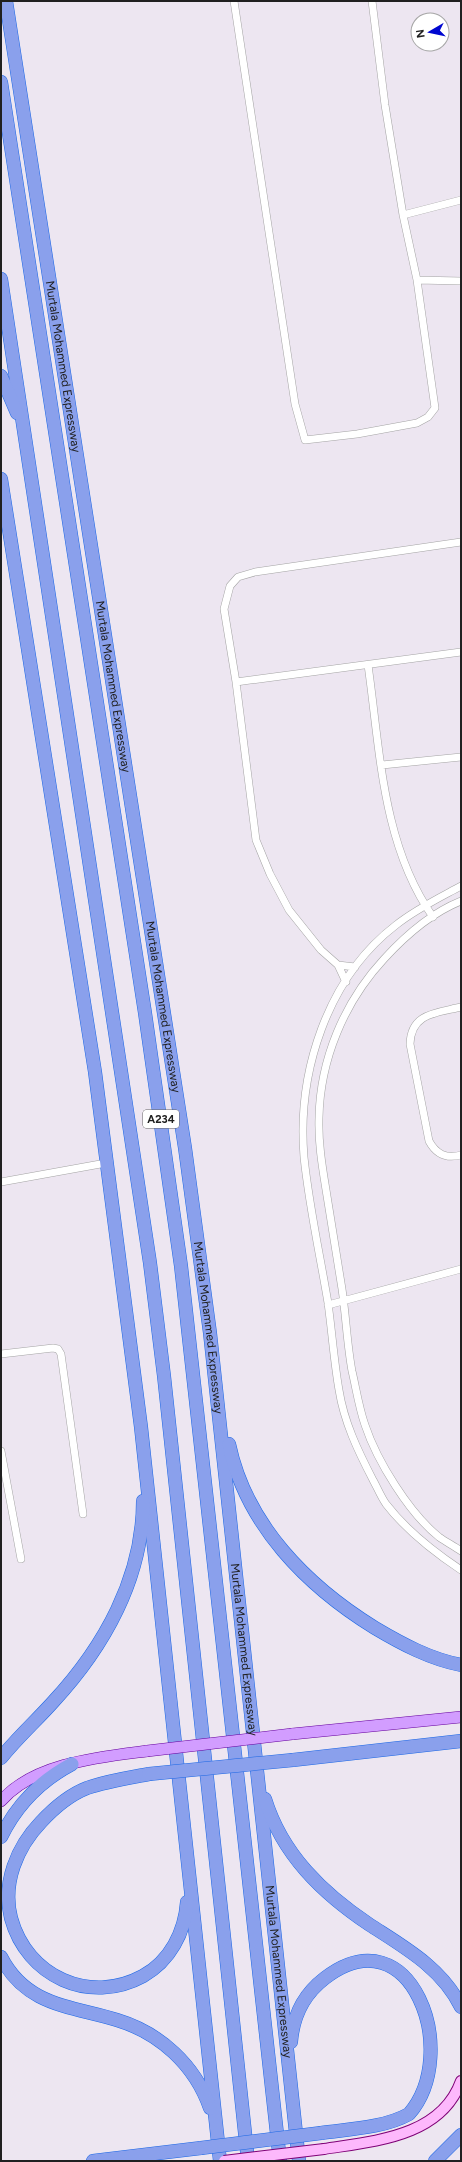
<svg xmlns="http://www.w3.org/2000/svg" width="462" height="2162" font-family="Figtree,sans-serif">
	<style>
		.lines { fill: none; stroke-linecap: round; stroke-linejoin: round }
		.street-casing { stroke: #a4a4a4; stroke-width: 8 }
		.secondary-casing { stroke: #7e0075; stroke-width: 12 }
		.primary-casing { stroke: #64009c; stroke-width: 12 }
		.highway-casing { stroke: #1d68e5; stroke-width: 14 }
		.street { stroke: #fff; stroke-width: 7 }
		.secondary { stroke: #fdb8fc; stroke-width: 10 }
		.primary { stroke: #d29dff; stroke-width: 11 }
		.highway { stroke: #8aa0ec; stroke-width: 13 }
		.secondary-bridge-casing { stroke: #7e0075; stroke-width: 12; stroke-linecap: butt }
		.primary-bridge-casing { stroke: #64009c; stroke-width: 12; stroke-linecap: butt }
		.highway-bridge-casing { stroke: #1d68e5; stroke-width: 14; stroke-linecap: butt }
		.secondary-bridge { stroke: #fdb8fc; stroke-width: 10 }
		.primary-bridge { stroke: #d29dff; stroke-width: 11 }
		.highway-bridge { stroke: #8aa0ec; stroke-width: 13 }
		.labels { text-anchor: middle; stroke-width: 3.5; stroke-linejoin: round; paint-order: stroke }
		.shield { fill: #fff; stroke: #636363; stroke-width: 1 }
		.shield-label { font-size: 11px; font-weight: bold; fill: #202020 }
		.street-label { font-size: 12px; fill: #202020; stroke: #fff }
	</style>
	<rect width="100%" height="100%" fill="#ede6f1"/>
	<g class="lines">
		<g class="street-casing">
			<path id="street" d="M234,1L295,404L305,440L357,434L417,423L428,417L435,408L417,280L403,215L385,105L372,1
				M403,215L461,200
				M417,280L461,281
				M368,665C380,749 382,845 433,917
				M236,682L461,652
				M382,765L461,757
				M461,886C439,898 416,909 396,925C327,978 297,1072 304,1157C309,1206 320,1255 328,1303C332,1332 334,1362 339,1390C344,1422 358,1451 373,1480C377,1487 381,1497 386,1504C406,1530 434,1552 461,1570
				M461,901C431,913 405,936 384,959C344,1002 320,1060 319,1118C318,1144 323,1171 327,1196C332,1227 337,1258 342,1289C346,1316 347,1344 352,1371C356,1388 359,1408 365,1425C377,1461 409,1513 439,1537C446,1542 454,1546 461,1551
				M338,965L355,967
				M346,982L338,965L321,950L289,910L270,874L256,840L236,682L224,609L230,586L238,577L255,572L461,542
				M461,1007C436,1013 411,1013 410,1044L429,1141C436,1154 446,1159 461,1155
				M1,1182L106,1163
				M328,1305L461,1269
				M1,1354L53,1348L58,1349L61,1354L83,1514
				M1,1451L21,1559"/>
		</g>
		<g class="secondary-casing">
			<path id="secondary" d="M324,2149C374,2141 441,2137 461,2081"/>
		</g>
		<g class="primary-casing">
			<path id="primary" d="M292,1734L461,1717
				M1,1801C34,1763 100,1757 147,1751"/>
		</g>
		<g class="highway-casing">
			<g id="highway">
				<path id="s1" d="M6,1L185,1148L210,1333L299,2161"/>
				<path d="M1,82L145,1013L181,1266L280,2161"/>
				<path d="M1,279L150,1263L164,1376L248,2161"/>
				<path d="M1,376L17,413"/>
				<path d="M1,479L95,1072L141,1427L220,2161"/>
				<path d="M229,1444C246,1525 307,1586 375,1628C402,1644 430,1659 461,1665"/>
				<path d="M1,1758C17,1738 36,1721 53,1702C104,1647 143,1578 143,1501"/>
				<path d="M293,1760L461,1741"/>
				<path d="M149,1774C128,1778 107,1781 87,1788C69,1795 54,1808 41,1822C17,1847 2,1883 11,1918C27,1977 90,2005 143,1976C170,1961 185,1932 187,1902"/>
				<path d="M265,1799C282,1854 322,1893 370,1925C404,1947 442,1968 461,2007"/>
				<path d="M1,1837C17,1804 40,1781 72,1764"/>
				<path d="M1,1957C26,2006 71,2006 117,2020C160,2033 195,2065 210,2108"/>
				<path d="M291,2042C293,2016 304,1994 325,1978C411,1912 462,2053 409,2114C384,2128 349,2129 321,2133"/>
				<path d="M93,2161L201,2148"/>
				<path d="M435,2161L461,2135"/>
			</g>
		</g>
		<use href="#street" class="street"/>
		<use href="#secondary" class="secondary"/>
		<use href="#primary" class="primary"/>
		<use href="#highway" class="highway"/>
		<g class="secondary-bridge-casing">
			<path id="secondary-bridge" d="M224,2161L324,2149"/>
		</g>
		<g class="primary-bridge-casing">
			<path id="primary-bridge" d="M147,1751L292,1734"/>
		</g>
		<g class="highway-bridge-casing">
			<path id="highway-bridge" d="M149,1774L293,1760
				M201,2148L321,2133"/>
		</g>
		<use href="#secondary-bridge" class="secondary-bridge"/>
		<use href="#primary-bridge" class="primary-bridge"/>
		<use href="#highway-bridge" class="highway-bridge"/>
	</g>
	<g class="labels">
		<rect class="shield" x="143" y="1110" width="36" height="18" rx="3"/>
		<g class="shield-label">
			<text x="161" y="1123">A234</text>
		</g>
		<g class="street-label">
			<text dy="4" stroke="none"><textPath href="#s1" startOffset="370">Murtala Mohammed Expressway</textPath></text>
			<text dy="4" stroke="none"><textPath href="#s1" startOffset="694">Murtala Mohammed Expressway</textPath></text>
			<text dy="4" stroke="none"><textPath href="#s1" startOffset="1018">Murtala Mohammed Expressway</textPath></text>
			<text dy="4" stroke="none"><textPath href="#s1" startOffset="1342">Murtala Mohammed Expressway</textPath></text>
			<text dy="4" stroke="none"><textPath href="#s1" startOffset="1666">Murtala Mohammed Expressway</textPath></text>
			<text dy="4" stroke="none"><textPath href="#s1" startOffset="1990">Murtala Mohammed Expressway</textPath></text>
		</g>
	</g>
	<rect width="462" height="2162" fill="none" stroke="#202020" stroke-width="4"/>
	<g transform="translate(430 32) rotate(261)"><circle r="19" fill="#ffffff" stroke="#a6a6a6"/>
	<path d="M0-3L7 15L0 10L-7 15Z" fill="#0007d0"/>
	<text y="-6" font-size="11" font-weight="bold" text-anchor="middle" fill="#202020">N</text>
	</g>
</svg>
